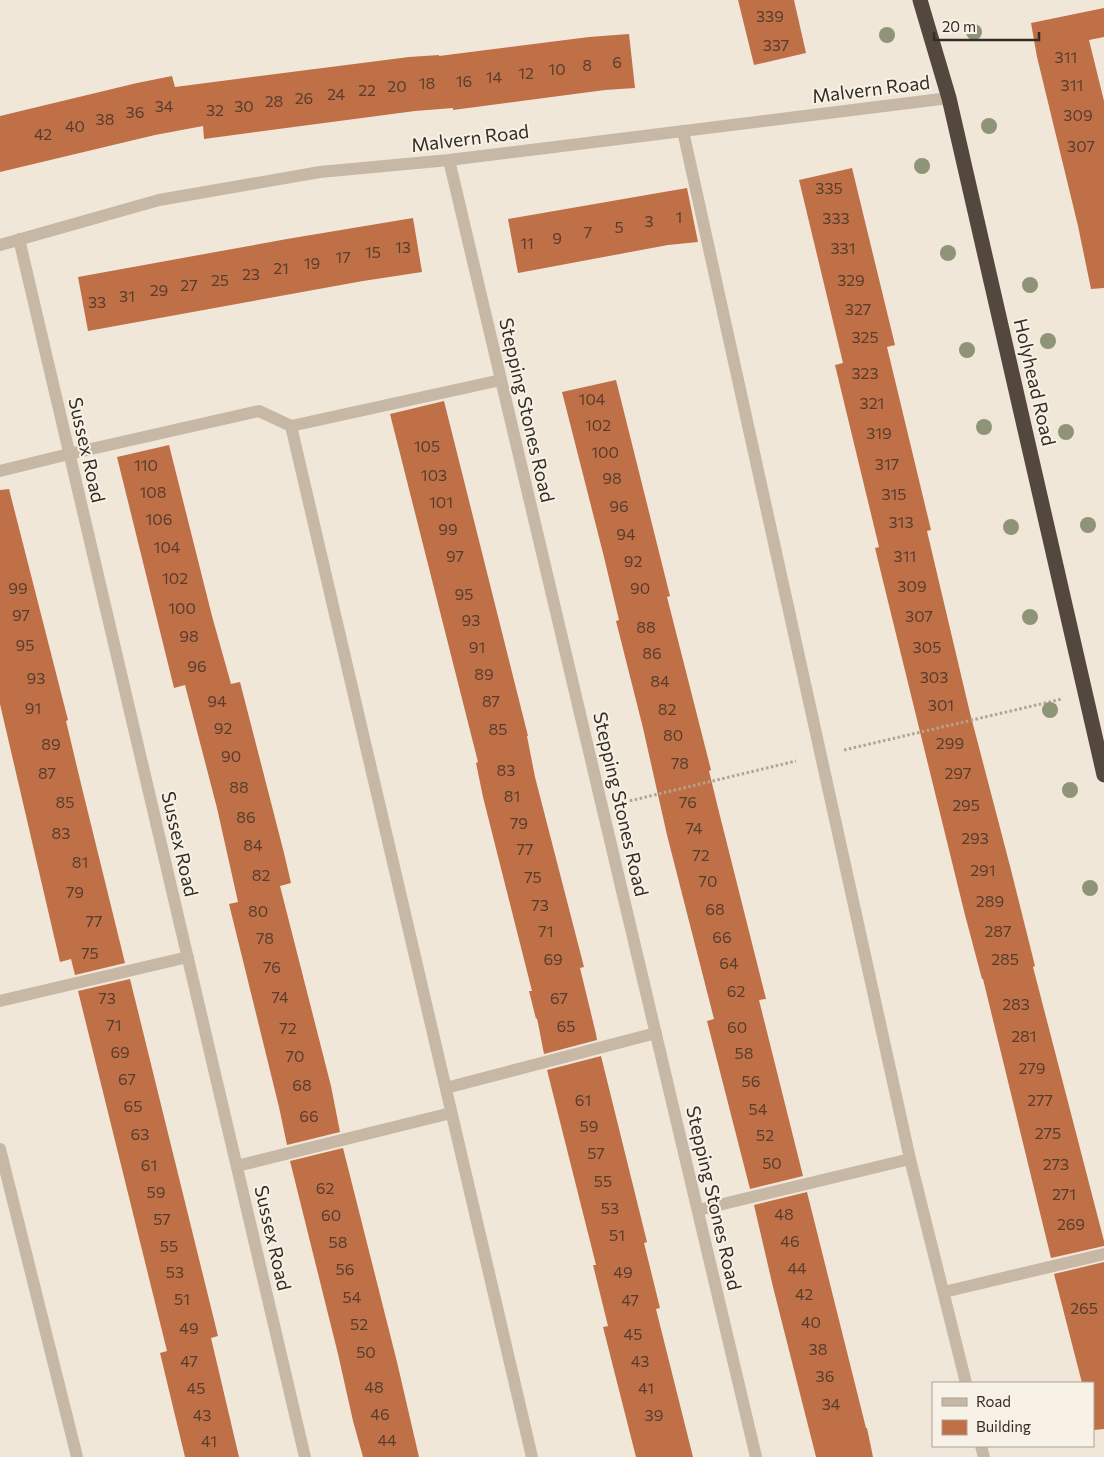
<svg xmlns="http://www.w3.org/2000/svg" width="1104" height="1457" font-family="Commissioner,sans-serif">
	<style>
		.building { fill: #c07047 }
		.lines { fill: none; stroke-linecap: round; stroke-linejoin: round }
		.path { stroke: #b3a390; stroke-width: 3; stroke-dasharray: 2.5 2.5; stroke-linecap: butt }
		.lane { stroke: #c7b8a6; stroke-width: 12 }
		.street { stroke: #c7b8a6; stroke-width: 12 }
		.highway { stroke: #54473e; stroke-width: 15 }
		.tree { fill: #8f9479 }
		.labels { text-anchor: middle; stroke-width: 4; stroke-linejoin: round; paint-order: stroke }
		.number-label { font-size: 16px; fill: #573d2e }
		.street-label { font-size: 19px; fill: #342c26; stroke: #f8f1e5 }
	</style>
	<rect width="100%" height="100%" fill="#f0e7d9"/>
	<path class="building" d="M738,0H794L806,53L754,65Z
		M1104,8V37L1089,40L1104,101V288L1091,289L1078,226L1037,57L1031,23Z
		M629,34L635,88L605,90L453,110V108L415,111L204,139L203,126L155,135L0,172V116L137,83L172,76L175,87L409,57L439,55V56L589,37Z
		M852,168L895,345L887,347L931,530L927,531L935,565L970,713L1010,866L1035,966L1033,967L1104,1241V1246L1051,1258L983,979H982L965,915L882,577L875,548L879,547L835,365L843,363L799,180Z
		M687,188L698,242L668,245L518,273L508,219Z
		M413,218L422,272L363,281L88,331L78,277L287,239Z
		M616,380L670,596L667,597L711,770L709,771L718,808L766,999L759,1000L803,1176L750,1189L707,1021L714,1019L667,835L643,728L616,621L619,620L603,553L562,392Z
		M444,401L528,736H527L535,777L584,967L580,968L596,1034L597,1040L544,1054L537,1018L536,1019L529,991H532L483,797L476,763L478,762L390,414Z
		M169,445L212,616L231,684L240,682L284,853L291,883L280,886L331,1086L340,1132L287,1145L279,1107L229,904L238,902L217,808L185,685L174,688L117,457Z
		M9,489L68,720L66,721L81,784L125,963L75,975L71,959L60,962L0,704V490Z
		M130,979L218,1336L211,1338L239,1457H185L160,1353L167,1351L78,991Z
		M601,1056L647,1242L644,1243L660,1308L656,1309L693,1457H636L603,1327L608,1326L593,1265H596L547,1070Z
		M343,1148L397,1362L419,1457H363L353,1421L338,1354L290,1161Z
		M807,1192L866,1428H867L873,1457H816L773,1287L754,1205Z
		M1104,1262V1429L1094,1430L1093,1383H1082L1054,1274Z"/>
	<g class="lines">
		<path class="path" d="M844,750L1062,699
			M625,802L796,761"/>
		<path class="lane" d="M683,131L910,1159L966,1383
			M291,426L532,1457
			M0,471L69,454L259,411L291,426L501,380
			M0,1001L188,957
			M446,1088L656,1033
			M0,1149L77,1457
			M237,1166L451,1113
			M698,1210L910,1159
			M944,1292L1104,1254
			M981,1446L984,1457"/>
		<path class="street" d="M449,160L756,1457
			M19,239L305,1457
			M0,245L159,200L320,172L449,160L949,98"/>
		<path class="highway" d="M920,0L949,98L1104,775"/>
	</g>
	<g class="tree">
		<circle cx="974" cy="32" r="8"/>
		<circle cx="887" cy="35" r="8"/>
		<circle cx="989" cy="126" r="8"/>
		<circle cx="922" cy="166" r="8"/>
		<circle cx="948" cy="253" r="8"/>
		<circle cx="1030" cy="285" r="8"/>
		<circle cx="1048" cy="341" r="8"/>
		<circle cx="967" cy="350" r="8"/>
		<circle cx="984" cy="427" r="8"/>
		<circle cx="1066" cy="432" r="8"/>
		<circle cx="1088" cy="525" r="8"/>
		<circle cx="1011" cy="527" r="8"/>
		<circle cx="1030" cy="617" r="8"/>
		<circle cx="1050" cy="710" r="8"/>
		<circle cx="1070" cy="790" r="8"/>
		<circle cx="1090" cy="888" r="8"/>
	</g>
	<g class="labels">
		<g class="number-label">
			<text x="770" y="22">339</text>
			<text x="776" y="51">337</text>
			<text x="1066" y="63">311</text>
			<text x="617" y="68">6</text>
			<text x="587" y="71">8</text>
			<text x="557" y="75">10</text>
			<text x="526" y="79">12</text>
			<text x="494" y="83">14</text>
			<text x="464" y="87">16</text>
			<text x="427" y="89">18</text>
			<text x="1072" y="91">311</text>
			<text x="397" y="92">20</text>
			<text x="367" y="96">22</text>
			<text x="336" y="100">24</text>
			<text x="304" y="104">26</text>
			<text x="274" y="107">28</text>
			<text x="164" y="112">34</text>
			<text x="244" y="112">30</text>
			<text x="215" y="116">32</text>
			<text x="135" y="118">36</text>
			<text x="1078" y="121">309</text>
			<text x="105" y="125">38</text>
			<text x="75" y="132">40</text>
			<text x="43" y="140">42</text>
			<text x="1081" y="152">307</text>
			<text x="829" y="194">335</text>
			<text x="679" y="223">1</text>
			<text x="836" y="224">333</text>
			<text x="649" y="227">3</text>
			<text x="619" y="233">5</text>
			<text x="588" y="238">7</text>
			<text x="557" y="244">9</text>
			<text x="527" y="249">11</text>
			<text x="403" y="253">13</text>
			<text x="843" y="254">331</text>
			<text x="373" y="258">15</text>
			<text x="343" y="263">17</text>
			<text x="312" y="269">19</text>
			<text x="281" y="274">21</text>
			<text x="251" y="280">23</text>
			<text x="220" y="286">25</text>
			<text x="851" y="286">329</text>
			<text x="189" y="291">27</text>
			<text x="159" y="296">29</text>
			<text x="127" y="302">31</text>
			<text x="97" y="308">33</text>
			<text x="858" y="315">327</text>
			<text x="865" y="343">325</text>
			<text x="865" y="379">323</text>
			<text x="592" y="405">104</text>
			<text x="872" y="409">321</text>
			<text x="598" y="431">102</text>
			<text x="879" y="439">319</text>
			<text x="427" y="452">105</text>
			<text x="605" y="458">100</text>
			<text x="887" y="470">317</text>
			<text x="146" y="471">110</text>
			<text x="434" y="481">103</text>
			<text x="612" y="484">98</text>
			<text x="153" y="498">108</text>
			<text x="894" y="500">315</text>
			<text x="441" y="508">101</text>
			<text x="619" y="512">96</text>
			<text x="159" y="525">106</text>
			<text x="901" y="528">313</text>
			<text x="448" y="535">99</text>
			<text x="626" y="540">94</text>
			<text x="167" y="553">104</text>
			<text x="455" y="562">97</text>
			<text x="905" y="562">311</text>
			<text x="633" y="567">92</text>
			<text x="175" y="584">102</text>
			<text x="912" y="592">309</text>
			<text x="18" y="594">99</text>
			<text x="640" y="594">90</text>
			<text x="464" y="600">95</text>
			<text x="182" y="614">100</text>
			<text x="21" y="621">97</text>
			<text x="919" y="622">307</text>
			<text x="471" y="626">93</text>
			<text x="646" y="633">88</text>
			<text x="189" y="642">98</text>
			<text x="25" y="651">95</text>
			<text x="477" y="653">91</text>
			<text x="927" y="653">305</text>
			<text x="652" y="659">86</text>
			<text x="197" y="672">96</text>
			<text x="484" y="680">89</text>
			<text x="934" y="683">303</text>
			<text x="36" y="684">93</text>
			<text x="660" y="687">84</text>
			<text x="217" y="707">94</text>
			<text x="491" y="707">87</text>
			<text x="941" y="711">301</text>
			<text x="33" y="714">91</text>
			<text x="667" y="715">82</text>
			<text x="223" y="734">92</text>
			<text x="498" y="735">85</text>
			<text x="673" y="741">80</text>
			<text x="950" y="749">299</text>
			<text x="51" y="750">89</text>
			<text x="231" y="762">90</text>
			<text x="680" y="769">78</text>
			<text x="506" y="776">83</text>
			<text x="47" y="779">87</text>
			<text x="958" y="779">297</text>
			<text x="239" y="793">88</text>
			<text x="512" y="802">81</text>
			<text x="65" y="808">85</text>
			<text x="688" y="808">76</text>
			<text x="966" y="811">295</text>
			<text x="246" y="823">86</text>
			<text x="519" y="829">79</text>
			<text x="694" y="834">74</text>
			<text x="61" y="839">83</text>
			<text x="975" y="844">293</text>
			<text x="253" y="851">84</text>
			<text x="525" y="855">77</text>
			<text x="701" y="861">72</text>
			<text x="80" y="868">81</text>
			<text x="983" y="876">291</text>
			<text x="261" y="881">82</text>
			<text x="533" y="883">75</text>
			<text x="708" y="887">70</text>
			<text x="75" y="898">79</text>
			<text x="990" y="907">289</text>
			<text x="540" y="911">73</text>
			<text x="715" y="915">68</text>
			<text x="258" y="917">80</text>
			<text x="94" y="927">77</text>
			<text x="546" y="937">71</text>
			<text x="998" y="937">287</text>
			<text x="722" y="943">66</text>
			<text x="265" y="944">78</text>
			<text x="90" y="959">75</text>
			<text x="553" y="965">69</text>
			<text x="1005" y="965">285</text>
			<text x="729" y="969">64</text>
			<text x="272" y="973">76</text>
			<text x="736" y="997">62</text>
			<text x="280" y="1003">74</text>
			<text x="107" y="1004">73</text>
			<text x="559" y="1004">67</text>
			<text x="1016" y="1010">283</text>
			<text x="114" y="1031">71</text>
			<text x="566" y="1032">65</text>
			<text x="737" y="1033">60</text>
			<text x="288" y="1034">72</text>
			<text x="1024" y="1042">281</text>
			<text x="120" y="1058">69</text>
			<text x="744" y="1059">58</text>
			<text x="295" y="1062">70</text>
			<text x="1032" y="1074">279</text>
			<text x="127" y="1085">67</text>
			<text x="751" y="1087">56</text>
			<text x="302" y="1091">68</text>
			<text x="583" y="1106">61</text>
			<text x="1040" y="1106">277</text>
			<text x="133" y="1112">65</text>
			<text x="758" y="1115">54</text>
			<text x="309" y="1122">66</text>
			<text x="589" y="1132">59</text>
			<text x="1048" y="1139">275</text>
			<text x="140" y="1140">63</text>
			<text x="765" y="1141">52</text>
			<text x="596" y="1159">57</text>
			<text x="772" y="1169">50</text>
			<text x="1056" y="1170">273</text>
			<text x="149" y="1171">61</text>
			<text x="603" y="1187">55</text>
			<text x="325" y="1194">62</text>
			<text x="156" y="1198">59</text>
			<text x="1064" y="1200">271</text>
			<text x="610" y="1214">53</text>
			<text x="784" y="1220">48</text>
			<text x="331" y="1221">60</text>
			<text x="162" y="1225">57</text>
			<text x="1071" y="1230">269</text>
			<text x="617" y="1241">51</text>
			<text x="790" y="1247">46</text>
			<text x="338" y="1248">58</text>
			<text x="169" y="1252">55</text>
			<text x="797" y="1274">44</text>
			<text x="345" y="1275">56</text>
			<text x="175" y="1278">53</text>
			<text x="623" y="1278">49</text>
			<text x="804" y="1300">42</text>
			<text x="352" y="1303">54</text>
			<text x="182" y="1305">51</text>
			<text x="630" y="1306">47</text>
			<text x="1084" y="1314">265</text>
			<text x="811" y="1328">40</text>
			<text x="359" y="1330">52</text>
			<text x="189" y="1334">49</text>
			<text x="633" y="1340">45</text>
			<text x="818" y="1355">38</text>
			<text x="366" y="1358">50</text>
			<text x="189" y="1367">47</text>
			<text x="640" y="1367">43</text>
			<text x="825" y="1382">36</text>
			<text x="374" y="1393">48</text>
			<text x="196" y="1394">45</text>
			<text x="646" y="1394">41</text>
			<text x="831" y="1410">34</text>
			<text x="380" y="1420">46</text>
			<text x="202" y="1421">43</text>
			<text x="654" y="1421">39</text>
			<text x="387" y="1446">44</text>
			<text x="209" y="1447">41</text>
		</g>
		<g class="street-label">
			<text transform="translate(871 89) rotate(-7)" y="7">Malvern Road</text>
			<text transform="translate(470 138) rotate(-7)" y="7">Malvern Road</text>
			<text transform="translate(1035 382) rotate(77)" y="7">Holyhead Road</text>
			<text transform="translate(527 410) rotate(77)" y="7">Stepping Stones Road</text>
			<text transform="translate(87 450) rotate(77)" y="7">Sussex Road</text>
			<text transform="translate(621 804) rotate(77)" y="7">Stepping Stones Road</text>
			<text transform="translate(180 844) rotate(77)" y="7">Sussex Road</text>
			<text transform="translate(714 1198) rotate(77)" y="7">Stepping Stones Road</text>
			<text transform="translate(273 1238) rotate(77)" y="7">Sussex Road</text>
		</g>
	</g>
	<rect x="932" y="1382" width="162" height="65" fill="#f8f1e5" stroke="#aaa299"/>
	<rect x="942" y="1398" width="25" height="8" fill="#c7b8a6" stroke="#aaa299"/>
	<text x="976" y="1407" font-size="15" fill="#342c26">Road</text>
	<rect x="942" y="1420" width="25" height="15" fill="#c07047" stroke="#aaa299"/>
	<text x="976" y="1432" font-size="15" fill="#342c26">Building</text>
	<path d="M934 32v8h105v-8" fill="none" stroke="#342c26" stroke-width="2.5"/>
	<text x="942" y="32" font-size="15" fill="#342c26" stroke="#f8f1e5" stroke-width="4" paint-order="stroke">20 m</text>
</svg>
